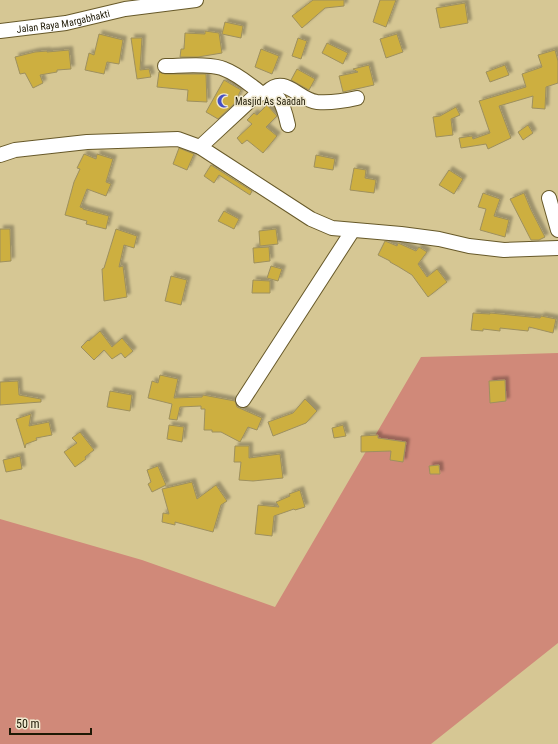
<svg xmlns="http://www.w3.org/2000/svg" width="558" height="744" font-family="'Roboto Condensed',sans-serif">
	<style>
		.green { fill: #d08979 }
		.building { fill: #cdaf40; stroke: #9e905e; filter: url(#shadow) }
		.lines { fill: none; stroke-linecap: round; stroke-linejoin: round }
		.minor-casing { stroke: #675929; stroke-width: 16 }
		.minor { stroke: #fff; stroke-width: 14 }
		.labels { text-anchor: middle; stroke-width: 3; stroke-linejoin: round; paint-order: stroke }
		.street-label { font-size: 10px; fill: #1e1905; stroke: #efe8ce }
		.poi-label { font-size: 10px; fill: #1e1905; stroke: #efe8ce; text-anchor: start }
	</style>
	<defs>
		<filter id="shadow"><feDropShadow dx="3.5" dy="-3.5" stdDeviation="1" flood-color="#0004"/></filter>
	</defs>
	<rect width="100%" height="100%" fill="#d6c794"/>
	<path class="green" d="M558,353V643L431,744H0V519L142,560L275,607L421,357Z"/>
	<path class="building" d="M313,0H344V6L325,8L302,28L292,16Z
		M380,0H396L386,27L373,22Z
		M465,3L468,23L440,28L436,8Z
		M225,22L243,26L241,38L222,34Z
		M205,31L219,33L222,53L198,57H180L181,49H184L185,33L205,34Z
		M99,34L123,40L119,64L107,62L104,74L85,70L89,53L94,55Z
		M397,34L403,52L386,58L380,39Z
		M131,38H142L140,70L149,69L151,77L137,79Z
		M298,38L307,41L301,59L292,56Z
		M327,43L348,53L343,64L322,53Z
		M261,49L279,56L272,74L255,67Z
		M69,50L71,69L57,70V72L40,75L43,83L33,88L25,73L20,74L15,57L35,52L47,51V52Z
		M555,50L558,61V83L546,87L545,109L532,108L533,96L499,106L511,138L488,149L486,144L461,148L459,138L472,136L473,139L490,133L479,101L526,87L522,74L542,67L538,55Z
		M369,65L374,85L343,92L339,76L358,72L353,69Z
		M505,65L509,75L490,82L486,72Z
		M297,69L315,79L309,90L291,80Z
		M159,72L165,74H206L207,102L187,101L188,90L157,87Z
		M224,80L241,90L234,104L218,119L206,112Z
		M267,105L277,116L266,127L277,136L263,153L247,140L242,144L237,138L252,124L247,120L254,113L257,115Z
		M456,107L460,115L451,119L453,135L436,137L433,117L440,116Z
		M528,125L533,133L523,140L518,132Z
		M179,148L194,154L187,170L173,164Z
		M84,154L96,159L97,154L113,159L106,182L111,184L106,196L87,189L80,207L83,208V209L109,216L106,229L86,224L87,221L65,215L74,182L80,169L77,168Z
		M316,155L335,159L333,170L314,167Z
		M211,165L252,191L250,195L219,175L214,183L204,176Z
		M354,168L366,170L365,178L376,180L374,193L350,190Z
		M449,170L463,179L454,194L439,185Z
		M483,193L500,199L494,216L509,220L505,237L480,230L486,209L478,207Z
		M524,193L531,210L545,237L539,240H531L510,199Z
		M224,211L239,219L234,229L218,221Z
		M0,229H10L11,261L0,262Z
		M116,229L137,236L134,248L124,245L119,267L123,266L127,297L104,301L102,269L104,268Z
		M276,229L278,244L260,246L259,231Z
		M385,241L397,246L398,243L416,251L419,247L427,252L418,264L427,277L437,269L447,282L428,297L412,275L399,267L390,262V261L378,255Z
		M269,247L270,261L254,263L253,248Z
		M271,266L282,269L278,281L267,278Z
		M171,276L187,280L181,305L165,301Z
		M253,280L270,281V293H252Z
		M473,313L490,314V313L540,318L541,316L556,319L553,333L529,327L528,331L500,328V331L483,329V331L471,330Z
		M100,331L112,347L122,338L133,351L125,358L121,353L112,359L104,350L94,360L81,347L88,340L89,341Z
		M160,375L178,379L174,398L202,397L203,395L235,401L237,407L262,418L257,430L248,427L240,442L221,432H212V430H204L205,409H201V406L180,407L177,420L169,419L172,404L148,398L152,381L158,383Z
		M505,380L506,401L490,403L489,381Z
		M18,381L19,395L41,399V402L0,405V382Z
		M110,391L132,395L130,411L107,407Z
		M305,399L317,411L306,423L273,436L268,422L293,413Z
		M31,414L29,426L49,422L52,435L36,438L37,440L26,444L25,448L16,419Z
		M169,425L184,427L182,442L167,439Z
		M343,425L346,436L334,438L332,428Z
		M80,432L94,450L85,457L86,459L75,467L64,452L77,443L72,438Z
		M378,435V438L406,442L403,462L390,460L391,451L361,452V436Z
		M235,446H249V458L280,454L283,478L253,481L239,480L241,462H234Z
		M20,456L22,469L6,472L3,460Z
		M439,465L440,474H430L429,466Z
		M158,466L166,485L152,492L148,484L151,482L147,470Z
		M192,482L197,499L216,485L227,501L221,505L213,532L175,522V525L162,522L163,513L169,514L162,489Z
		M300,490L305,507L295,510L294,509L274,516L272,536L255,534L258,505L279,507L276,502L290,496L289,494Z"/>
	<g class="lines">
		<g class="minor-casing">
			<g id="minor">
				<path id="s1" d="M0,31L66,23L125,9L196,0"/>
				<path d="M165,66C180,66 211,63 224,69C238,74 250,85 261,93"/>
				<path d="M267,92C285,74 298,100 317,102C330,103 344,101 357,98"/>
				<path d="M200,147L255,96C279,84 284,107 288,125"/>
				<path d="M0,155L15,150L87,142L178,139L200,147L311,219L332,228L401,234L439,239L469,246L504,250L558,248"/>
				<path d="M549,198L558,230"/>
				<path d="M243,400L353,230"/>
			</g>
		</g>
		<use href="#minor" class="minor"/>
	</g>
	<defs>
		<g id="mosque-bare" transform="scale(1.08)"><path d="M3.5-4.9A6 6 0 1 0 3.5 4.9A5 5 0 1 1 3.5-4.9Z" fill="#454fc4" stroke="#efe8ce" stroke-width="2.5" paint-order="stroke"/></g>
	</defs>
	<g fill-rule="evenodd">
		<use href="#mosque-bare" x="224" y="101"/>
	</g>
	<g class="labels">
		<g class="street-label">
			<text dy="4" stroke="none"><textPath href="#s1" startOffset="64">Jalan Raya Margabhakti</textPath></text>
		</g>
		<g class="poi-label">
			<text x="235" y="105">Masjid As Saadah</text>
		</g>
	</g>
	<path d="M10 728v6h81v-6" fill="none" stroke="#1e1905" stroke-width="2"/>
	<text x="16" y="728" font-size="12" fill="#1e1905" stroke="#efe8ce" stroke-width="3" paint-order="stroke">50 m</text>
</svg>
